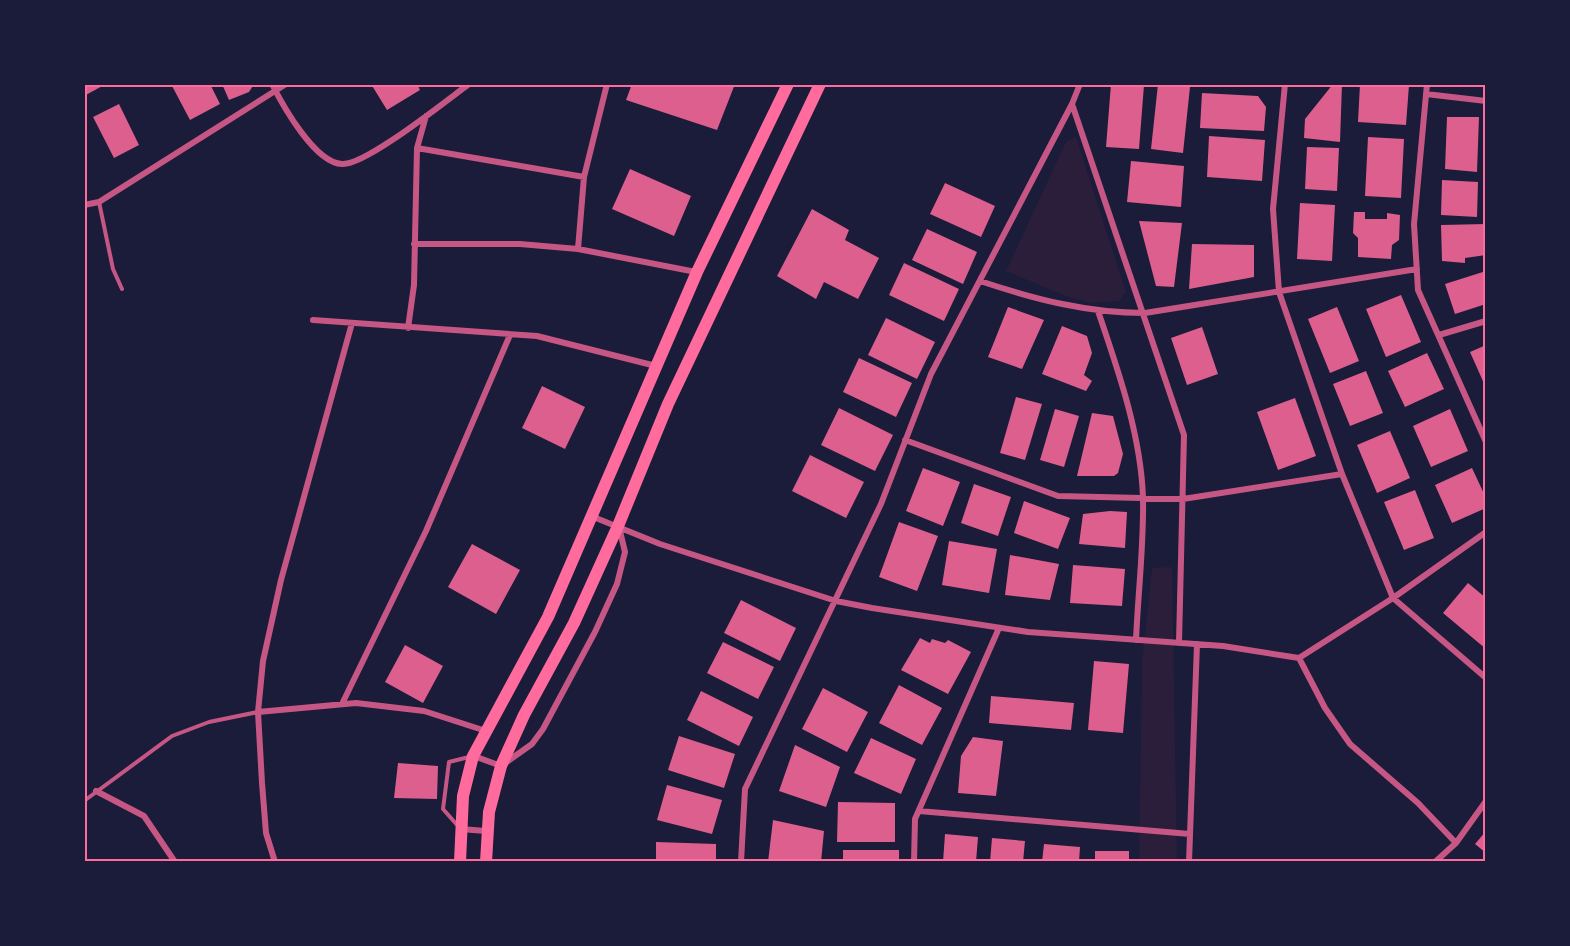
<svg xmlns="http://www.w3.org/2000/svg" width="1570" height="946" font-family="'Titillium Web',sans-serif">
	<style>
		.green { fill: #2a1e3b }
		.building { fill: #dd5f8e }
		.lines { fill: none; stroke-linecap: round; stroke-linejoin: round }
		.service { stroke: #c65784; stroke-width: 4 }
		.minor { stroke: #c65784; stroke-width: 6 }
		.secondary { stroke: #ff6b9d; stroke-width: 12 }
		.neatline { fill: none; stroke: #ff6b9d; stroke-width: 2 }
	</style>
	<rect width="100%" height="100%" fill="#1b1b3a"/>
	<path class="green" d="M1076,137L1126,292L1119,301L1091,303L1071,298L1006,271L1064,146L1067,141Z
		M1172,567L1177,862H1139L1142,662L1152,568Z"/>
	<path class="building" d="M84,84H106L84,96Z
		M171,84H210L220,104L190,120Z
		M222,84H254L249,92L229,100Z
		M371,84H417L420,90L387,110Z
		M632,84H735L717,130L626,100Z
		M1111,84L1144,85L1139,149L1106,147Z
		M1158,84L1190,87L1183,153L1151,149Z
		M1333,84H1342L1340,142L1304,138L1305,119Z
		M1360,84L1409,85L1406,125L1358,122Z
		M1202,93L1258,96L1266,107L1264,131L1200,128Z
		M119,104L139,145L114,158L93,117Z
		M1447,117H1479L1477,172L1445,169Z
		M1209,136L1265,140L1262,181L1207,177Z
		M1368,137L1404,139L1401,198L1365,196Z
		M1307,147L1339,148L1337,191L1305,189Z
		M1131,161L1184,166L1181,207L1127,202Z
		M630,169L691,196L674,236L612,209Z
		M1442,180L1478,182L1477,217L1441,215Z
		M945,183L995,206L981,237L930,214Z
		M1300,203L1335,205L1332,261L1297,259Z
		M812,209L849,230L845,240L879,258L858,299L824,282L816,299L777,276Z
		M1354,212H1365V219H1387V213L1400,215L1399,240L1392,245L1391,259L1358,257V238L1353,233Z
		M1139,221L1182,223L1174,287L1156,286Z
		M1486,224V255L1465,258V263L1442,261L1441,225Z
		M927,229L977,252L963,284L912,260Z
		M1192,244L1254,245V277L1189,289Z
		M904,263L959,289L944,321L889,295Z
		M1486,271V304L1455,314L1445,284Z
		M1401,295L1421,342L1386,357L1366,309Z
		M1008,307L1044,320L1022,369L988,357Z
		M1337,307L1359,361L1330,373L1308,319Z
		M886,318L935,342L917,379L868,355Z
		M1062,326L1087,336L1092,353L1084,375L1092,381L1086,391L1042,374Z
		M1202,327L1218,374L1187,385L1171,338Z
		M1486,345V388L1470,352Z
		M1427,353L1444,389L1405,407L1388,371Z
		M859,358L912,383L896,417L843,392Z
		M1366,371L1383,413L1350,426L1333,384Z
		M542,386L585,407L565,449L522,428Z
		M1016,397L1042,404L1025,460L1000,453Z
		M1295,398L1316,456L1278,470L1257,412Z
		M839,408L893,435L875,471L821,445Z
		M1055,409L1079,416L1064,467L1040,460Z
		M1450,409L1468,451L1431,467L1413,426Z
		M1092,413L1113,416L1123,454L1118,473L1114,476H1077Z
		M1390,431L1410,478L1377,493L1357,445Z
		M810,455L864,482L846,518L792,491Z
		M923,468L960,482L943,526L906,511Z
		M1472,468L1486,498V508L1452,523L1435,485Z
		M974,484L1011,497L998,536L961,523Z
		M1415,490L1434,538L1404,550L1384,502Z
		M1024,501L1070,518L1058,549L1014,533Z
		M1110,511L1127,512L1125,548L1079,544L1083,514Z
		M899,522L938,536L917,591L879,577Z
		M949,541L997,549L989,593L942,585Z
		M472,544L520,570L496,614L448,587Z
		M1010,555L1059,564L1050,600L1005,595Z
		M1073,565L1125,569L1122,606L1070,603Z
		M1468,583L1486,598V649L1443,613Z
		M741,600L796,628L780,661L724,633Z
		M920,638L930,643L932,639L945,643L948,640L971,652L948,694L901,670Z
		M723,642L774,667L758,699L707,673Z
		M405,645L443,666L423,703L385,682Z
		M1094,661L1129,664L1123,733L1088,730Z
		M899,685L942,708L922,745L879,723Z
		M823,688L868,712L847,752L802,729Z
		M701,691L753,717L739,746L687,720Z
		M991,696L1074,703L1071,730L989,723Z
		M679,736L735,754L724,788L668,770Z
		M973,737L1003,741L996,796L958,793L961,756Z
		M871,738L916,759L901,794L854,773Z
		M795,745L840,767L826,807L779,791Z
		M398,763L438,766L437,799L394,798Z
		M667,785L722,800L712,834L657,820Z
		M838,802L895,803V842H837Z
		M773,820L824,831L821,862H768Z
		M1486,831V853L1475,844Z
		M945,834L978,837L976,862H943Z
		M992,838L1025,841L1023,862H990Z
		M656,842L716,844V862H656Z
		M1044,844L1080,847L1079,862H1042Z
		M843,850H899V862H843Z
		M1095,851H1129V862H1095Z"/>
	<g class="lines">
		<path class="service" d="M99,202L113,269L122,289
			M84,801L172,736L209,722L258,712
			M458,826L443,809L449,762L469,757"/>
		<path class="minor" d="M272,84C283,106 315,163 342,164C365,166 447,100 469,84
			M1080,84L1072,104L1184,435L1179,643
			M1285,84L1273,209L1279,292L1342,474L1393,598L1486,678
			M1427,84L1414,224L1418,290L1486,442
			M1426,94L1486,101
			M417,148L584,177
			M84,205L99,202L286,84
			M414,244H520L578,249L696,272
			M578,249L584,177L607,84
			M980,281C1034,299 1087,313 1145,313L1417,269
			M1098,311C1118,370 1141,435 1143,498C1144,545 1138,593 1136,640
			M313,320L537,336L656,366
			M408,328L414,285L417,148L426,116
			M1439,335L1486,321
			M905,440L1058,496L1183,499L1342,474
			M591,516L660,544L836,601L872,608L1028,632L1223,646L1299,658L1393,598L1486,532
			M1299,658L1325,708L1350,744L1418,803L1456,843
			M342,704L426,531L510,335
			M258,712L356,703L424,711L486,731
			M474,756L501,766L532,744L543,729L595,632L617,584L625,552L619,527
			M96,791L144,816L175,862
			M919,811L1190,834
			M460,829L486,831
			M275,862L266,833L262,783L258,712L263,661L281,580L352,323
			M741,862L745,789L881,504L931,374L1072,104
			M914,862L915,819L999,628
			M1189,862L1197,644
			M1435,862L1456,843L1486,801"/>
		<path class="secondary" d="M460,862L463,796L473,756L548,617L697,272L788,84
			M486,862L489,812L501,766L524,715L574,623L618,526L668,404L820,84"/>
	</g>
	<rect width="1570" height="946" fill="none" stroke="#1b1b3a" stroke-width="171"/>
	<rect x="86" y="86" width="1398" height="774" class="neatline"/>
</svg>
